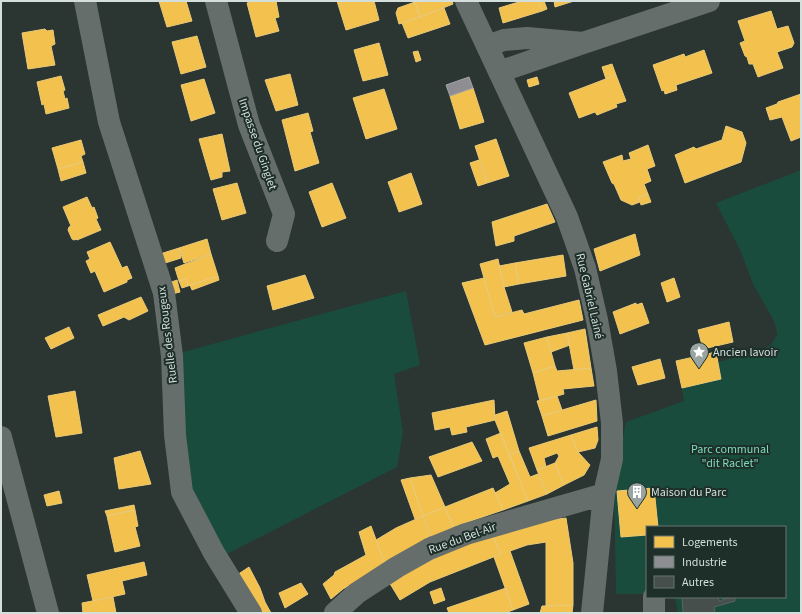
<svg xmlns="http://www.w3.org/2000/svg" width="802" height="614" font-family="'Source Sans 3',sans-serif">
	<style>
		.green { fill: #1a4c3d }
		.homes { fill: #f2c14e; stroke: #e9ca78 }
		.industry { fill: #8d8d92; stroke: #a2a6a8 }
		.building { fill: #474f4c; stroke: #5b6360 }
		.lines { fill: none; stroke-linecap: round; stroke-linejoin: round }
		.minor { stroke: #666e6c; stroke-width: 22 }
		.labels { text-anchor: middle; stroke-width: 4; stroke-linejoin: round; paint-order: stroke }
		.street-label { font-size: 12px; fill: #d4dfdb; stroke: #1d2f28 }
		.poi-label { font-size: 12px; fill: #d4dfdb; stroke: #1d2f28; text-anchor: start }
		.park-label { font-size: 12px; fill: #7edabb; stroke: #1d2f28 }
	</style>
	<rect width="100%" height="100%" fill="#2b3531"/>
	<path class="green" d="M801,170V613H678L675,597H785V527H647V594H616L614,483L626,422L684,401L682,388L721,379L718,362L757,352L771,345L777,335L776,328L773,319L753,284L741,252L716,203Z
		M406,291L420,365L394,374L403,432L397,467L221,557L190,492L179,433L183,352Z"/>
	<path class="homes" d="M159,1H186L192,21L167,27Z
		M254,1H276L279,17L275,18L279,31L256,37L247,3Z
		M337,1H374L379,20L346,30Z
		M414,1H452L453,4L420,17Z
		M522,1H538L542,11L503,23L499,8Z
		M538,1H544L547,9L542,11Z
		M554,1H574L555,7Z
		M415,2L420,17L399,24L396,13L398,8Z
		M444,8L450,24L408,38L402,23Z
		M771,11L777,29L788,26L794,43L792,47L777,52L783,68L758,77L753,64H749L747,57L745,56L740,43L745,41L738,21Z
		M45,29L47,31L53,30L55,44L51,46L55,65L28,69L22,33Z
		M197,36L206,67L181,74L172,42Z
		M379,43L388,75L363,81L354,50Z
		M704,50L712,73L676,85L677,90L665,94L664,90L662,91L653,65L684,54L685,57Z
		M418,51L421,60L416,62L413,52Z
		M612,64L616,75L606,79L602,67Z
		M290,74L298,105L276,111L265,80Z
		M616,75L626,101L616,104L617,107L597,115L595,112L579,118L569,93Z
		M61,76L65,90L63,91L65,99L67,98L69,108L46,114L44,104L42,105L37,82Z
		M537,77L539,84L529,87L527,80Z
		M204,79L215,113L191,121L181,85Z
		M473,88L484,122L460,129L450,96Z
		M384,89L397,129L366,139L353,98Z
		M801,94V137L791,141L782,117L770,120L766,108L777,104L778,102Z
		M308,113L313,131L310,132L319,163L295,171L282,120Z
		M726,126L742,132L746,143L741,162L685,183L675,155L694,147L696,149L722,140Z
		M222,134L230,171L222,172V177L211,180L199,139Z
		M496,139L509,176L487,183L475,146Z
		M81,140L85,154L81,156L83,162L58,169L52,148Z
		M648,145L655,166L647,169L651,181L644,184L648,194L639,197L640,202L632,205L621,200L614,184L612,183L603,162L622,155L623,161L631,159L629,153Z
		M479,160L487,183L478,186L470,163Z
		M83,162L86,173L61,181L58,169Z
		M411,173L422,204L399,212L388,182Z
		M237,183L246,213L222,220L213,189Z
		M332,183L346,218L322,227L309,192Z
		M648,194L651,202L641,205L639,197Z
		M87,197L92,208L94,207L98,218L96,219L101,230L77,240V239L74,240L72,239L68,230L69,227L71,226L63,207Z
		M547,204L555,222L514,236V241L496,246L492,222Z
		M635,234L640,255L600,271L594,249Z
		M207,239L211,254L184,263L179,248Z
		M110,242L122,268L127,266L132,278L127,280V282L104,292L95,271L91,273L86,261L90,259L87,252Z
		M179,248L181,258L162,264L160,254Z
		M211,254L218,276L188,286L186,279L179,281L175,268Z
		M563,255L566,276L519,284L515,263Z
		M498,259L504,287L512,312L495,317L480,264Z
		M515,263L519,284L504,287L499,266Z
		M305,275L314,298L273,310L267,286Z
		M218,276L219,280L192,290L190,285Z
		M484,278L495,317L522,310L524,314L579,300L583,320L485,345L462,283Z
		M674,278L680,297L667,302L661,283Z
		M186,279L188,286L182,288L179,281Z
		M177,280L180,292L172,294L169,283Z
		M141,297L148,311L129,320L124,317L103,326L98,315Z
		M636,303V305L642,303L649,323L620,334L613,312Z
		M729,322L733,342L703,349L698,330Z
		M69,327L74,338L51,349L45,338Z
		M585,329L591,368L574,370L567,333Z
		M567,333L570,345L551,352L547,337Z
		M547,337L555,366L533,373L524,343Z
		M716,352L721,379L682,388L676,361Z
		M660,359L665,378L638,385L632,367Z
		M555,366L557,371L591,368L594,386L563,389L564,394L540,401L533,373Z
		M75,391L82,433L56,437L48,396Z
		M557,396L562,410L542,416L537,401Z
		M494,400L495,420L466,427L467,432L452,435L450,427L435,430L432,413Z
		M596,400L597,421L548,436L542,416Z
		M507,411L519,451L509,455L495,420V415Z
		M597,427L598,440L595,448L578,452L571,435Z
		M501,433L528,501L503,510L495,493L510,484L498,456L493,458L486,439Z
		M571,435L578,452L590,465L584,475L564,485L555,463L559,456L557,453L544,458L546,467L537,470L529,448Z
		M472,442L482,461L438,477L429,457Z
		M140,451L151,484L119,489L114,458Z
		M519,451L530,477L538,474L547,494L528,501L509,455Z
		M555,463L564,485L547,494L537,470Z
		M431,475L445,507L423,516L410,478Z
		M410,478L423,516L415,519L401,480Z
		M493,488L503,510L453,527L445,507Z
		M654,488L658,527H647V535L621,537L617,491Z
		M59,491L62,503L47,506L44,495Z
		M134,505L135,510L107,516L105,511Z
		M445,507L453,527L451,530L431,537L423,516Z
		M135,510L138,526L135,527L140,546L115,552L107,516Z
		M423,516L430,536L385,564L376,540L396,528Z
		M566,518L573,563V605L546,606V542L527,545L510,551L529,604L513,610L494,557L501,554L492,534L542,521Z
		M371,526L385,564L343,589L331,599L323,584L334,575L335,572L366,555L359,532Z
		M492,534L501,554L430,582L400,600L389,582L453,549Z
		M144,562L147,575L122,581L125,594L93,601L87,575Z
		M249,567L260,588L265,602L271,613H258L237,575Z
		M301,583L308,594L285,608L279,593Z
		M441,588L445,600L434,604L430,592Z
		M506,588L513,610L505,613H449L447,608Z
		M113,597L116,613H83L82,603Z
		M573,605L572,613H540L542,606Z"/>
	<path class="industry" d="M469,77L473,88L450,96L446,85Z"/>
	<path class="building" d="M682,597H718L719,601H722L723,599L735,597V601L714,607L715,613H683Z"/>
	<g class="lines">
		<path class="minor" d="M85,1L109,122L164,293L172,356L175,435L182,492L214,553L251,613
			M216,1L249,125L284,214L277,241
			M466,1L567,217L585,268L597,320L606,371L612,423V459L604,494L592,613
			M583,43L709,1
			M487,46L504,40L527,38L583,43L499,72
			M1,437L48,613
			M654,597V613
			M335,613L357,593L397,567L429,549L466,534L604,494"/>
	</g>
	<defs>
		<g id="sight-pin" transform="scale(1)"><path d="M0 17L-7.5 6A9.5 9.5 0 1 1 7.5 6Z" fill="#99a4a0" stroke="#1d2f28"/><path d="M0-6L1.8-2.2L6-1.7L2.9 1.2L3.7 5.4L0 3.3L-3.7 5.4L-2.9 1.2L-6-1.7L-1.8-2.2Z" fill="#fff"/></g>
		<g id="building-pin" transform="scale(1)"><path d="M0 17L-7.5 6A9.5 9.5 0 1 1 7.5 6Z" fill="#99a4a0" stroke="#1d2f28"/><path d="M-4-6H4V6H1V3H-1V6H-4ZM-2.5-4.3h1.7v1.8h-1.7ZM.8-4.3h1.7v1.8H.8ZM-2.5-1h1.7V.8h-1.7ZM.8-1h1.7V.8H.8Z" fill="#fff"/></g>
	</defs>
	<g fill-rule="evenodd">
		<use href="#sight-pin" x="699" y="352"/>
		<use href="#building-pin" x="637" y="492"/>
	</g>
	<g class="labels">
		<g class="street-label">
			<text transform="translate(258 144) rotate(71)" y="4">Impasse du Ginglet</text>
			<text transform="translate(590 296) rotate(77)" y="4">Rue Gabriel Lainé</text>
			<text transform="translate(167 335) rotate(-97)" y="4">Ruelle des Rougeux</text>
			<text transform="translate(462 538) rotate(-20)" y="4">Rue du Bel-Air</text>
		</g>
		<g class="poi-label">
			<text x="713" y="356">Ancien lavoir</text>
			<text x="651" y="496">Maison du Parc</text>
		</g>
		<g class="park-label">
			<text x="730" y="453">Parc communal<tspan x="730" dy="14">"dit Raclet"</tspan></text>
		</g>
	</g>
	<rect width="802" height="614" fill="none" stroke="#d4dfdb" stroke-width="4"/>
	<rect x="646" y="526" width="140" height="72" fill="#1d2f28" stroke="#667570"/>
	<rect x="654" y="536" width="20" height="12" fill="#f2c14e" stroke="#667570"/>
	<text x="682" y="546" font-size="12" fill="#d4dfdb">Logements</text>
	<rect x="654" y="556" width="20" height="12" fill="#8d8d92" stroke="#667570"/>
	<text x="682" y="566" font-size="12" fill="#d4dfdb">Industrie</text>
	<rect x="654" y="576" width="20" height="12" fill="#474f4c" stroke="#667570"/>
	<text x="682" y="586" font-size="12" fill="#d4dfdb">Autres</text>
</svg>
